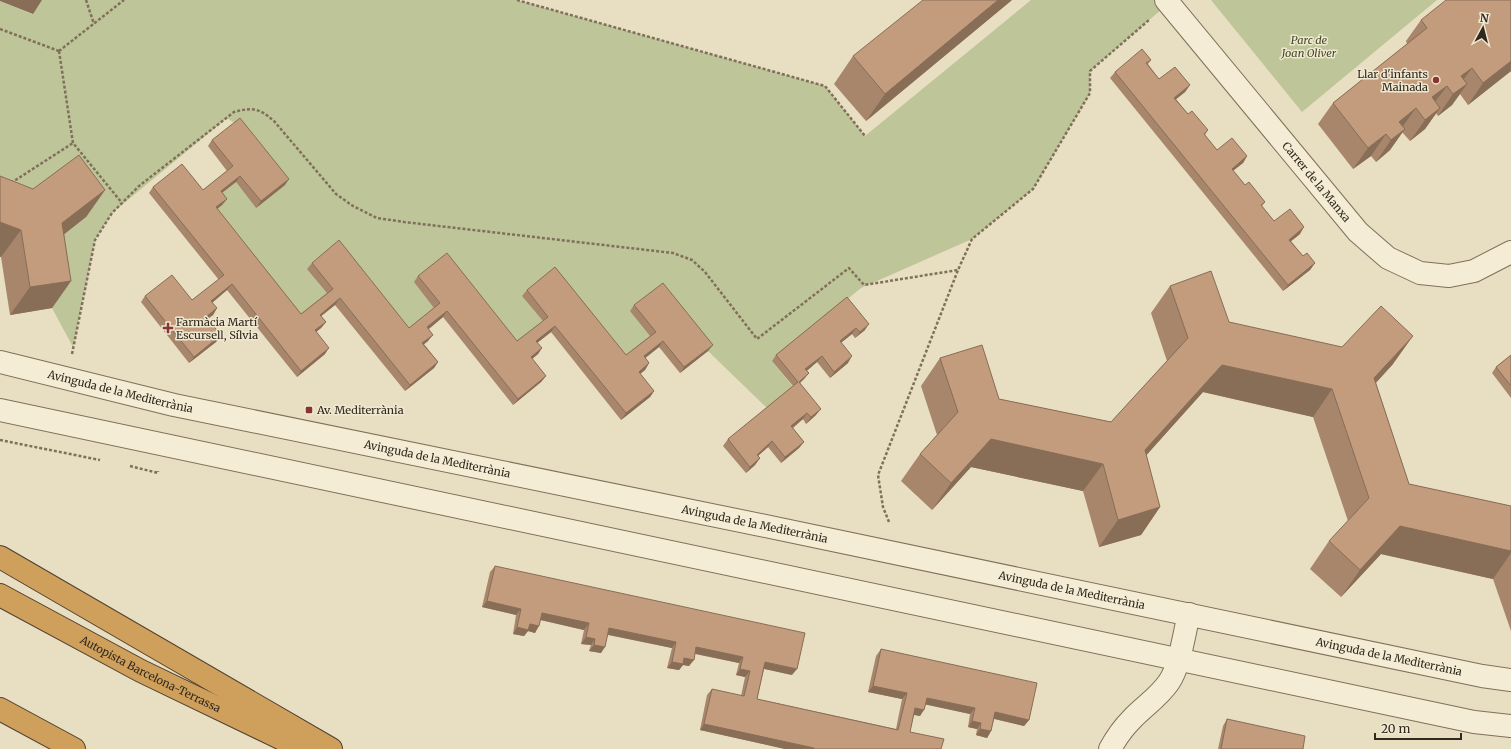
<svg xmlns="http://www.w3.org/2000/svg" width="1511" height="749" font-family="Merriweather,serif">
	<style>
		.green { fill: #bec598 }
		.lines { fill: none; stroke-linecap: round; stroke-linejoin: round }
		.minor-casing { stroke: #80705b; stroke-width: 24 }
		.tertiary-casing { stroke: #80705b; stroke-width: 24 }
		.motorway-casing { stroke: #4e3f2f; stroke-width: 24 }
		.path { stroke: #80705b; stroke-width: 2.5; stroke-dasharray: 3 2; stroke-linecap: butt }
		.minor { stroke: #f4ecd4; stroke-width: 22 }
		.tertiary { stroke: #f4ecd4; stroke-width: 22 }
		.motorway { stroke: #cfa05c; stroke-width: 22 }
		.wall { fill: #a7866b }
		.shaded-wall { fill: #886d57 }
		.building { fill: #c29c7c; stroke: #886d57 }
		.poi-dot { fill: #883532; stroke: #f0e8d1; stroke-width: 1.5 }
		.labels { text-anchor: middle; stroke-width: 3; stroke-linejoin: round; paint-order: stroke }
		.park-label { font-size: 11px; font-style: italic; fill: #414b27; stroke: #f0e8d1 }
		.poi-label { font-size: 11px; fill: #31281e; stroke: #f0e8d1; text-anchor: start }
		.street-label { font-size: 11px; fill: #31281e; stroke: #f0e8d1 }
	</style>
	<rect width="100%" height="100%" fill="#e8dec2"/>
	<path class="green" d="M38,0H517L825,86L865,136L1031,0H1166L1169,3L1090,71V93L1033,189L972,239L861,288L772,361L794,388L768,409L708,351L659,289L651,338L622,361L544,323L513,348L435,310L405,334L328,295L297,320L212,213L216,197L236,182L256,208L236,124L227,118L112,213L95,240L73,347L52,308L43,251L86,217L0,211V1L32,14Z
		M1211,0H1437L1302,112Z"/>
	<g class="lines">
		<g class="minor-casing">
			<g id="minor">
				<path id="s1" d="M1166,0L1358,232L1388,258L1420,273L1449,276L1474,271L1511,252"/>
				<path d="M1110,749C1116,738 1123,728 1132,719C1144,706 1158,698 1169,682C1180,666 1184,634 1189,614"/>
			</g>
		</g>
		<g class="tertiary-casing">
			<g id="tertiary">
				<path id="s2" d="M0,362L174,405L775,528L1482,676L1511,680"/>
				<path d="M0,410L1474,722L1511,726"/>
			</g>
		</g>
		<g class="motorway-casing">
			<g id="motorway">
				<path d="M0,557L331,749"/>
				<path id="s3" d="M0,595L141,671L303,749"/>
				<path d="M0,709L74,749"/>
			</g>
		</g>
		<path class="path" d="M86,0L94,24
			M517,0L825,86L865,136
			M0,29L59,51
			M59,51L73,143L122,203
			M59,51L124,0
			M11,183L73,143
			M72,354L95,240L112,213L139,186L234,112C253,107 259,108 274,121L336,194L353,206L377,218L404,222L673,253L692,260L705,272L757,339L849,268L864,285L958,270L972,239L1033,189L1090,93V71L1149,20
			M0,440L100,460
			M130,466L158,473V471
			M889,522L883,507L878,475L958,270"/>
		<use href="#minor" class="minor"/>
		<use href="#tertiary" class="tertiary"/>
		<use href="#motorway" class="motorway"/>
	</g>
	<path class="wall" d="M1012,0L866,121L834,84L853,56Z
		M1421,20L1511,71L1468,105L1460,94L1452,105L1438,116L1436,113L1425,129L1410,141L1402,132L1390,150L1376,162L1371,156L1353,169L1318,124L1333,103L1407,44L1406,41Z
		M1151,60L1148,64L1159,79L1190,85L1185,92L1176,99L1188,114L1208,130L1205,135L1217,150L1247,156L1243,163L1233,171L1245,185L1265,202L1262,206L1274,221L1300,234L1291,241L1303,256L1315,263L1310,270L1283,291L1110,78L1115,72Z
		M212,140L285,185L256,208L236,182L222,193L227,199L222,205L217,209L301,314L327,293L307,269L312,263L409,328L434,308L414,282L418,276L517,341L543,321L522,296L527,290L626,355L650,336L630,311L634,305L708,351L680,373L659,347L645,358L649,363L645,370L640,374L654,391L650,397L621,420L551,332L537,343L542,348L538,354L532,359L546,376L541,382L513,405L443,317L428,329V341L424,344L438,362L434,368L405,391L335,305L321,316L326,322L321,328L316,332L325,354L297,377L227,290L212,303L217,308L213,315L207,319L221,335L216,342L189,363L141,302L145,296L192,300L219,280L149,193L153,187L203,190L227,171L208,146Z
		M33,189L105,190L86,217L64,234L71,281L52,308L10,315L1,257Z
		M1170,286L1229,322L1393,364L1376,383L1409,484L1511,506V631L1493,579L1381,554L1341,597L1310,569L1329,541L1348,521L1313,417L1203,392L1146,455L1160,507L1141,535L1099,547L1083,491L971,467L932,510L901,481L920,454L937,435L921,386L940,358L999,399L1111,422L1167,361L1151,313Z
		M847,297L865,330L855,338L852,334L841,343L848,363L830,378L817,362L806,371L809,373L804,379L800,383L816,415L806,424L803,419L793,428L804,442L799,448L781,463L768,447L758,456L760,458L755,465L746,473L723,446L728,439L793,386L772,361L776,355Z
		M1511,355V398L1492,373L1496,367Z
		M495,566L792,675L764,669L757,699L896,729L902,699L868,692L876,656L881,649L1029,720L1024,726L994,719L991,731L987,738L976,735L977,729L968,727L970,714L926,704L920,716L914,715L910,732L941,749H785L700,730L707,695L712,689L741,696L745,677L736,675L739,663L695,654L689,666L683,665L679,670L667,668L672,648L608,635L601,653L589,651L591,645L581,644L584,630L540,620L535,633L528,631L524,636L513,634L516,615L482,607L490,572Z
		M1227,719L1303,749H1218L1223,726Z"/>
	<path class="shaded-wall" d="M0,0H42L33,14L0,1Z
		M998,0H1012L866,121L885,94Z
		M1511,61V71L1468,105L1483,83Z
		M1472,68L1456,90L1461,76Z
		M1467,84L1452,105L1438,116L1453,94Z
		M1190,85L1185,92L1170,104L1174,98Z
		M1447,86L1431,107L1432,97Z
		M1416,108L1400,130L1399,122Z
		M1440,108L1425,129L1410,141L1425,120Z
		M1405,129L1390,150L1376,162L1391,140Z
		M1386,134L1371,156L1353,169L1368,148Z
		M1247,156L1243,163L1227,175L1232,169Z
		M240,176L236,182L216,197L221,191Z
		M289,179L285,185L256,208L261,201Z
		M105,190L86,217L43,251L62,223Z
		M227,199L222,205L212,213L216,207Z
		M0,222L21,230L1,257H0Z
		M1304,227L1300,234L1285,246L1289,240Z
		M1315,263L1310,270L1283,291L1288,285Z
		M71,281L52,308L10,315L30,287Z
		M232,284L227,290L207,307L211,301Z
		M340,298L335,305L315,321L320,315Z
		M217,308L213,315L202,323L206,317Z
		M447,311L443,317L423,334L427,327Z
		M326,322L321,328L310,337L315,330Z
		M869,324L865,330L855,338L860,332Z
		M555,326L551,332L532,347L536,341Z
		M856,328L852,334L835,347L840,341Z
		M221,335L216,342L189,363L194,357Z
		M433,335L428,341L418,349L422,343Z
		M1413,336L1393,364L1355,405L1374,378Z
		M663,341L659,347L639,363L644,356Z
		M713,345L708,351L680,373L684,367Z
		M329,348L325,354L297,377L301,371Z
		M542,348L538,354L526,364L531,357Z
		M822,356L817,362L801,376L805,369Z
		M852,356L848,363L830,378L834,372Z
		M438,362L434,368L405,391L410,385Z
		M649,363L645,370L635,378L639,372Z
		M1222,365L1332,389L1313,417L1203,392L1126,478L1145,450Z
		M809,373L804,379L794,388L799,382Z
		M546,376L541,382L513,405L518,399Z
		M654,391L650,397L621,420L626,413Z
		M821,409L816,415L806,424L811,417Z
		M807,413L803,419L787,432L791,426Z
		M991,439L1103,464L1083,491L971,467L932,510L951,483Z
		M772,441L768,447L752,461L757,455Z
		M804,442L799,448L781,463L785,457Z
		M760,458L755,465L746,473L750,467Z
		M1160,507L1141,535L1099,547L1118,520Z
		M1400,526L1511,551V553L1493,579L1381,554L1341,597L1360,570Z
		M487,601L521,609L516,615L482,607Z
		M542,613L589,623L584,630L537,619Z
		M530,624L539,626L535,633L528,631L524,636L513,634L517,627Z
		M609,628L676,642L672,648L605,634Z
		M586,637L595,639L591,645L581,644Z
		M594,645L605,647L601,653L589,651Z
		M696,647L743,657L739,663L692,653Z
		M684,658L694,660L689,666L683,665L679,670L667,668L672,662Z
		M765,662L797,669L792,675L761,668Z
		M740,669L750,671L745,677L736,675Z
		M873,686L907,693L902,699L868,692Z
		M927,698L975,708L970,714L923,704Z
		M915,708L924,710L920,716L911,714Z
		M995,712L1029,720L1024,726L991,718Z
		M972,721L981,723L977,729L968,727Z
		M704,724L814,748V749H785L700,730Z
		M980,729L991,731L987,738L976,735Z"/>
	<path class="building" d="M923,0H998L885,94L853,56Z
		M1446,0H1511V61L1483,83L1472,68L1461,76L1467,84L1453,94L1447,86L1432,97L1440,108L1425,120L1416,108L1399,122L1405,129L1391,140L1386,134L1368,148L1333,103L1427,28L1421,20Z
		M1142,49L1151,60L1146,63L1159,79L1175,67L1190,85L1174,98L1188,114L1192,111L1208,130L1204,134L1217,150L1232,138L1247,156L1232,169L1245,185L1249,182L1265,202L1261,205L1274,221L1290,209L1304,227L1289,240L1303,256L1307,253L1315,263L1288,285L1115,72Z
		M240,118L289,179L261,201L240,176L221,191L227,199L216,207L301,314L333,289L312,263L339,240L409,328L440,303L418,276L447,253L517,341L548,317L527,290L555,267L626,355L656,332L634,305L663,283L713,345L684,367L663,341L644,356L649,363L639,372L654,391L626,413L555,326L536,341L542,348L531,357L546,376L518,399L447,311L427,327L433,335L422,343L438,362L410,385L340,298L320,315L326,322L315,330L329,348L301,371L232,284L211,301L217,308L206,317L221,335L194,357L145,296L172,275L192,300L224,275L153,187L182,164L203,190L233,166L212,140Z
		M79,155L105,190L62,223L71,281L30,287L21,230L0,222V176L33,189Z
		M1211,271L1229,322L1342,347L1381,306L1413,336L1374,378L1409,484L1511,506V551L1400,526L1360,570L1329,541L1369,498L1332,389L1222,365L1145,450L1160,507L1118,520L1103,464L991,439L951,483L920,454L958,412L940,358L982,345L999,399L1111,422L1188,338L1170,286Z
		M847,297L869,324L860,332L856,328L840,341L852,356L834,372L822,356L805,369L809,373L799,382L821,409L811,417L807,413L791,426L804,442L785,457L772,441L757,455L760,458L750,467L728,439L798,382L776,355Z
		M1511,355V386L1496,367Z
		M495,566L805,633L797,669L765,662L757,699L898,730L907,693L873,686L881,649L1037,683L1029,720L995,712L991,731L980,729L981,723L972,721L975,708L927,698L924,710L915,708L910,732L944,739L941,749H814V748L704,724L712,689L744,696L750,671L740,669L743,657L696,647L694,660L684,658L683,664L672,662L676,642L609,628L605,647L594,645L595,639L586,637L589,623L542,613L539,626L530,624L528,630L517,627L521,609L487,601Z
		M1227,719L1305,736L1303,749H1221Z"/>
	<g class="poi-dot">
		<circle cx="1436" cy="80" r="4"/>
		<path d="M166 322h4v4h4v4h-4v4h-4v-4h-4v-4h4z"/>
		<rect x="305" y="406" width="8" height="8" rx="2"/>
	</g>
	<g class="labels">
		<g class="park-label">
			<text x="1309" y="44">Parc de<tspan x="1309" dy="13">Joan Oliver</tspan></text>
		</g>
		<g class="poi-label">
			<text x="1428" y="78" text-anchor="end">Llar d'infants<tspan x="1428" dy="13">Mainada</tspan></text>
			<text x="176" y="326">Farmàcia Martí<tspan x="176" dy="13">Escursell, Sílvia</tspan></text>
			<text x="317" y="414">Av. Mediterrània</text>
		</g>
		<g class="street-label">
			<text dy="4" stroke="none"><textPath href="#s1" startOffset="236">Carrer de la Manxa</textPath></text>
			<text dy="4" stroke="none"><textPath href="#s2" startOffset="124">Avinguda de la Mediterrània</textPath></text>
			<text dy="4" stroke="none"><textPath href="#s2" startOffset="448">Avinguda de la Mediterrània</textPath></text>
			<text dy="4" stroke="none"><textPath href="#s2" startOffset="772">Avinguda de la Mediterrània</textPath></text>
			<text dy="4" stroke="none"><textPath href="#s2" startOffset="1096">Avinguda de la Mediterrània</textPath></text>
			<text dy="4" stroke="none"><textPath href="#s2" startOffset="1420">Avinguda de la Mediterrània</textPath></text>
			<text dy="4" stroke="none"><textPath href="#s3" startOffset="170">Autopista Barcelona-Terrassa</textPath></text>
		</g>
	</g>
	<g transform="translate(1483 28) rotate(7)" stroke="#f0e8d1" stroke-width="3" paint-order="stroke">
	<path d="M0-3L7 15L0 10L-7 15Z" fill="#31281e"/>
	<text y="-6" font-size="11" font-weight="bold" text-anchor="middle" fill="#31281e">N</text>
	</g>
	<path d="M1375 733v6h86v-6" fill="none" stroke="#31281e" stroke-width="2"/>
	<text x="1381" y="733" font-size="12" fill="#31281e" stroke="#f0e8d1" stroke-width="3" paint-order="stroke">20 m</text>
</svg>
